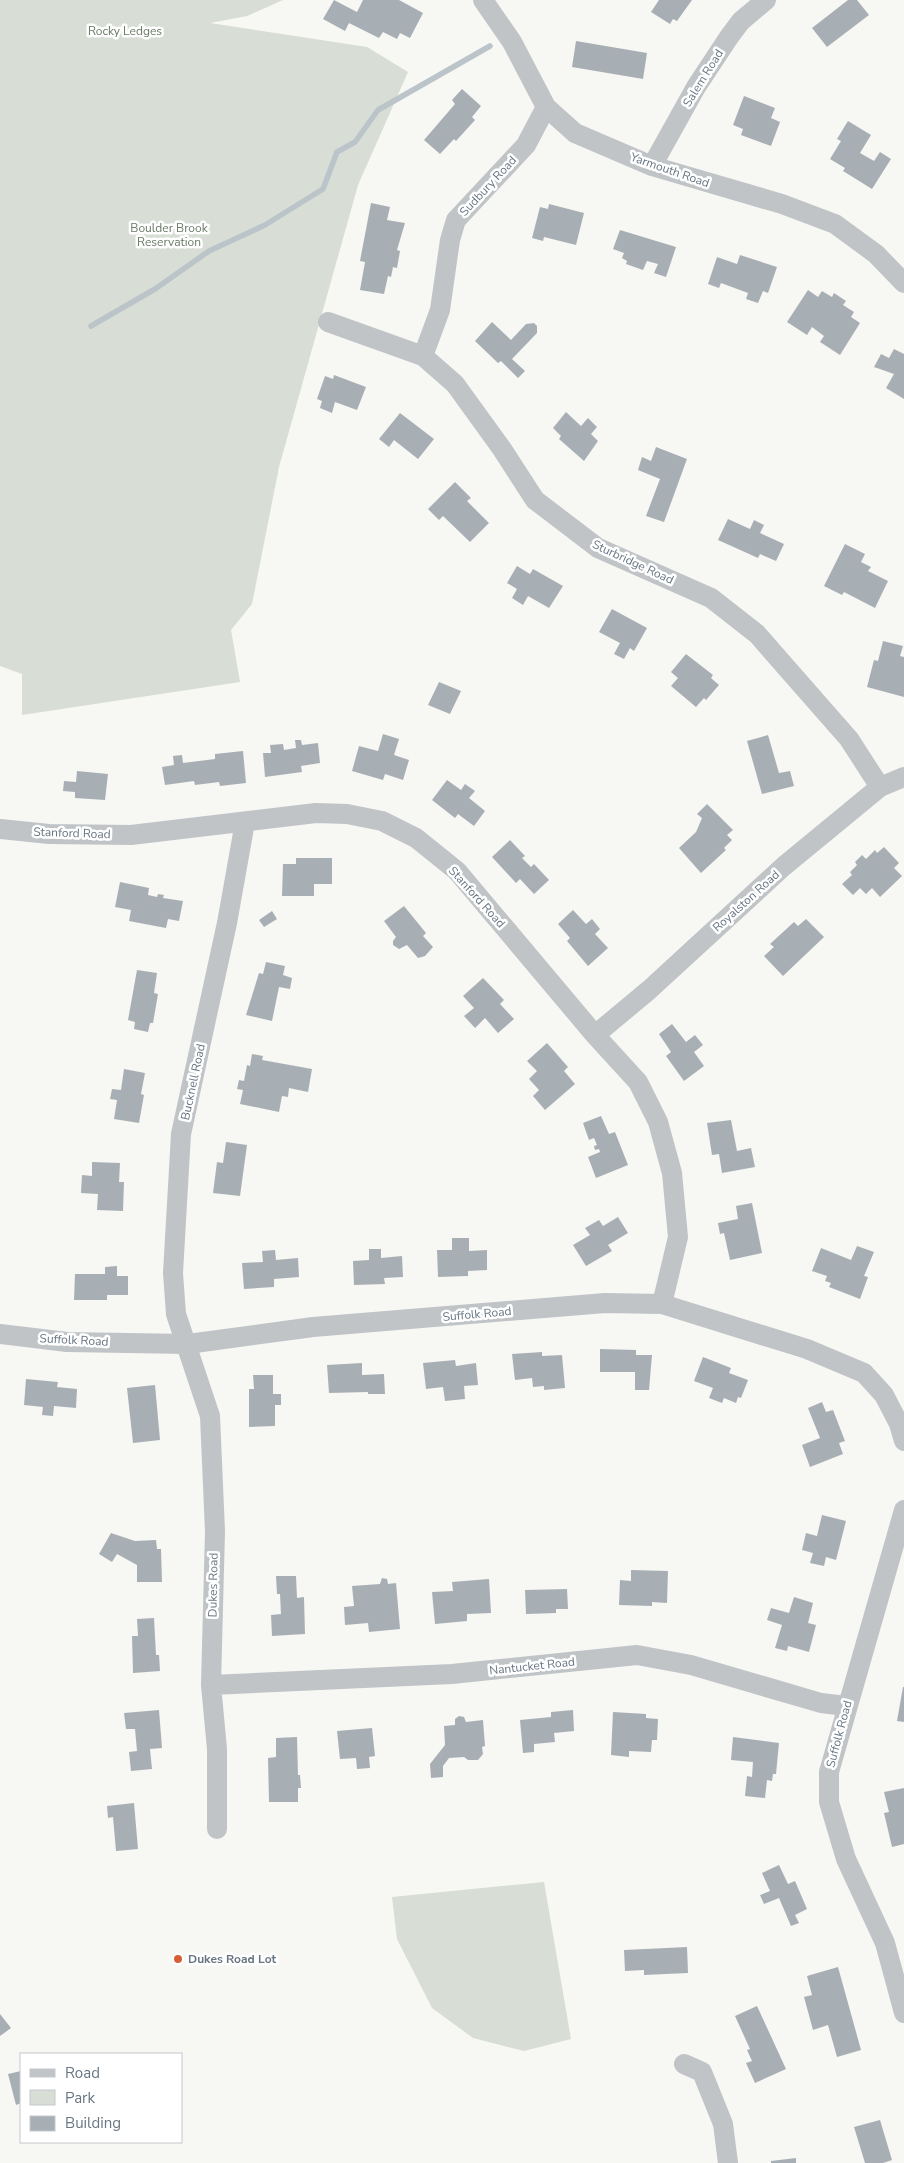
<svg xmlns="http://www.w3.org/2000/svg" width="904" height="2163" font-family="'Nunito Sans',sans-serif">
	<style>
		.green { fill: #d8ddd5 }
		.lines { fill: none; stroke-linecap: round; stroke-linejoin: round }
		.stream { stroke: #bbc4c9; stroke-width: 5.5 }
		.building { fill: #a8afb4 }
		.street { stroke: #c0c4c7; stroke-width: 20 }
		.poi-dot { fill: #d65f35; stroke: #fff; stroke-width: 2 }
		.labels { text-anchor: middle; stroke-width: 5; stroke-linejoin: round; paint-order: stroke }
		.park-label { font-size: 12px; fill: #6a7a66; stroke: #fff }
		.street-label { font-size: 12px; fill: #687683; stroke: #fff }
		.poi-label { font-size: 12px; font-weight: bold; fill: #687683; stroke: #fff; text-anchor: start }
	</style>
	<rect width="100%" height="100%" fill="#f7f7f4"/>
	<path class="green" d="M0,0H283L247,16L210,23L367,47L408,72L358,185L279,467L252,604L231,630L240,682L22,715V674L0,666Z
		M544,1882L571,2039L524,2051L473,2038L432,2008L397,1939L392,1897Z"/>
	<g class="lines">
		<path class="stream" d="M91,326L155,289L209,251L265,225L323,189L337,152L355,142L378,110L490,46"/>
	</g>
	<path class="building" d="M334,0L357,12L363,0H399L423,13L410,38L400,33L397,39L383,32L379,38L349,23L345,31L323,19Z
		M659,0H692L677,21L673,19L670,24L651,12Z
		M848,0H857L869,15L827,47L812,28Z
		M576,41L647,53L643,79L572,67Z
		M462,89L481,106L472,117L475,120L456,141L454,139L440,154L424,140L455,104L452,100Z
		M744,96L775,108L771,118L780,122L771,146L741,135L743,129L733,125Z
		M848,121L871,135L860,153L874,161L880,152L891,159L872,189L843,171L845,168L830,159L841,141L837,139Z
		M371,203L390,207L387,220L405,223L397,250L400,251L397,268L393,267L391,277L388,276L384,294L360,290L365,262L360,261Z
		M549,204L584,213L576,245L544,237L543,241L532,238L540,207L548,209Z
		M620,230L676,247L666,277L654,273L658,264L647,261L643,270L626,264L627,261L622,258L624,253L613,249Z
		M740,255L777,267L768,293L763,291L758,303L746,299L748,293L721,283L719,288L708,284L717,257L737,264Z
		M808,290L818,297L822,291L832,297L834,293L846,301L843,305L854,312L851,317L860,323L840,355L820,342L824,336L812,327L807,335L787,322Z
		M492,322L511,340L526,324L534,323L537,326V333L512,359L525,371L518,378L501,361L498,363L475,341Z
		M894,349L904,354V399L886,388L894,374L874,367L881,354L889,358Z
		M334,375L366,387L357,410L335,402L332,413L320,408L322,401L317,399L325,376L333,379Z
		M566,412L581,426L588,418L597,427L591,434L598,441L584,461L559,439L561,436L553,428Z
		M400,413L434,439L418,459L394,440L389,447L379,439Z
		M656,447L687,459L664,522L646,516L660,479L638,470L642,457L651,461Z
		M455,482L471,498L467,501L489,523L470,542L443,516L439,520L428,509Z
		M728,519L750,529L754,520L764,525L760,533L784,544L776,561L760,554L758,558L718,540Z
		M845,544L865,554L861,562L871,567L868,571L888,581L875,608L844,592L842,595L824,586Z
		M517,566L530,574L533,569L563,586L549,608L528,596L523,605L512,598L517,589L507,583Z
		M612,609L647,628L634,651L630,648L624,659L614,654L620,643L599,632Z
		M883,641L903,646L900,656L904,657V697L867,687L874,660L878,661Z
		M686,654L713,675L711,678L719,685L706,700L704,698L696,707L671,686L678,678L671,672Z
		M439,682L461,691L450,714L428,705Z
		M383,734L399,739L394,755L409,760L403,780L385,774L383,780L352,771L359,746L378,751Z
		M768,735L779,773L790,771L794,786L762,794L747,741Z
		M295,740H301L302,745L318,743L320,763L301,766L302,772L265,777L263,753H271L270,745L283,744L284,750L296,748Z
		M243,751L246,783L220,786L219,782L195,785L194,781L165,785L162,767L174,765L173,756L182,755L183,763L215,759V754Z
		M77,771L108,774L105,800L75,798V792L63,791L64,781L76,782Z
		M447,780L461,790L465,784L475,791L469,798L485,811L474,826L458,814L455,818L432,800Z
		M707,804L733,830L727,835L732,840L724,848L726,850L701,873L679,848L696,832L702,818L697,814Z
		M510,840L525,856L522,858L531,867L534,864L549,880L534,894L520,879L516,883L492,857Z
		M884,847L899,863L894,868L902,876L880,897L872,888L866,894L860,888L853,895L842,884L852,875L850,872L857,865L855,862L862,855L866,859L875,850L877,853Z
		M296,858H332V884H314V896H282L283,864H296Z
		M120,882L149,888L148,895L157,897L158,894L164,895L163,898L183,901L179,921L168,919L166,928L129,921L131,910L115,907Z
		M404,906L426,933L423,936L433,947L425,956L418,958L407,945L399,949L393,945V941L396,937L384,921Z
		M573,910L586,924L592,919L600,929L595,934L608,948L588,966L567,941L570,938L558,924Z
		M272,911L277,919L264,927L259,920Z
		M806,919L824,937L783,976L764,956L774,947L770,944L794,922L798,926Z
		M266,962L285,966L283,975L292,978L290,989L279,987L272,1021L246,1015L259,973L263,974Z
		M137,970L157,973L154,993L158,994L153,1023H150L148,1032L134,1029L135,1022L128,1020Z
		M483,978L504,1000L500,1004L514,1019L498,1033L485,1018L475,1028L464,1016L474,1008L463,996Z
		M672,1024L686,1042L695,1035L703,1045L694,1052L704,1066L684,1081L666,1056L671,1052L659,1034Z
		M547,1043L568,1067L564,1071L575,1084L545,1110L533,1096L539,1090L529,1079L537,1071L527,1061Z
		M252,1054L263,1056L262,1060L312,1069L308,1092L289,1088L288,1097L282,1096L279,1112L240,1104L243,1090L237,1089L239,1080L244,1081L247,1065L250,1066Z
		M124,1069L145,1073L141,1094L144,1095L139,1123L114,1119L117,1100L110,1099L112,1089L121,1090Z
		M601,1116L609,1134L615,1132L628,1165L596,1178L588,1157L600,1152L599,1149L595,1150L594,1146L597,1145L594,1138L589,1140L583,1123Z
		M731,1120L737,1151L751,1148L755,1167L722,1173L719,1154L712,1155L707,1123Z
		M226,1142L247,1145L240,1196L213,1193L217,1162L223,1163Z
		M92,1162L120,1163L119,1182H124L123,1211L97,1210L98,1194L81,1193L82,1175L92,1176Z
		M752,1203L762,1253L730,1260L724,1233L720,1234L718,1223L738,1219L736,1206Z
		M618,1217L628,1233L608,1245L612,1251L586,1266L573,1245L590,1235L585,1228L599,1220L603,1226Z
		M452,1238H469V1251L487,1250V1270L468,1271V1276L438,1277L437,1250H452Z
		M857,1246L874,1252L864,1276L868,1277L860,1299L829,1287L831,1283L825,1281L827,1276L812,1271L821,1248L851,1260Z
		M369,1249H381V1258L402,1256L403,1277L384,1278L385,1284L354,1285L353,1261L369,1260Z
		M275,1250L276,1260L298,1258L299,1277L274,1279V1287L244,1289L242,1263L263,1262L262,1251Z
		M117,1266V1276H128V1295H107V1300H74L75,1274H105V1267Z
		M600,1349L636,1350V1355H652L649,1390H635V1372H600Z
		M542,1352V1356L562,1355L565,1388L544,1390V1386L533,1387L532,1378L515,1380L512,1354Z
		M703,1357L731,1368L729,1373L748,1380L741,1398L738,1397L736,1403L724,1398L722,1403L709,1398L713,1388L694,1381Z
		M455,1360L456,1366L476,1363L478,1385L464,1386L465,1399L445,1401L443,1387L426,1389L423,1363Z
		M362,1363V1375L384,1374L385,1394H368V1392L329,1393L327,1365Z
		M253,1375H273V1394H281V1405H275V1426L249,1427V1389H254Z
		M26,1379L58,1382L57,1387L77,1389L76,1408L54,1406L53,1416L42,1415L43,1407L24,1405Z
		M155,1385L160,1440L133,1443L127,1388Z
		M822,1402L826,1412L833,1410L845,1441L839,1443L843,1454L810,1467L802,1445L820,1438L808,1408Z
		M822,1515L846,1521L836,1560L826,1557L824,1566L810,1563L813,1553L802,1550L806,1533L817,1536Z
		M111,1533L135,1541L156,1540L157,1549H161L162,1582H137V1565L117,1554L112,1562L99,1554Z
		M631,1570L668,1571L667,1603L652,1602V1606L619,1605L620,1580L631,1581Z
		M276,1576H296L297,1598L304,1597L305,1634L272,1636L271,1615L281,1614L280,1594H277Z
		M382,1578L387,1579L388,1584L396,1583L400,1629L369,1632L368,1623L345,1625L344,1607L354,1606L352,1586L380,1584Z
		M489,1579L491,1613L467,1614V1621L435,1624L432,1592L453,1591L452,1582Z
		M567,1589L568,1609H556V1613L526,1614L525,1590Z
		M794,1597L813,1603L808,1623L816,1625L809,1652L788,1646L787,1651L775,1648L782,1625L767,1620L771,1608L789,1613Z
		M154,1618L156,1655H159L160,1671L133,1673L132,1636H138L137,1619Z
		M903,1687H904V1722L897,1721Z
		M159,1710L162,1748L150,1749L152,1769L131,1771L129,1752L137,1751L135,1729H126L124,1713Z
		M573,1710L574,1731L554,1733L555,1742L534,1744V1752L523,1753L520,1720L551,1717V1712Z
		M613,1712L646,1714V1718L658,1719L657,1740H652L651,1752L629,1751V1757L611,1755Z
		M459,1716L464,1717L466,1722L483,1720L485,1746L482,1747L483,1754L478,1760H468L464,1757L449,1758L443,1766V1777L431,1778L430,1764L445,1745L444,1726L455,1725V1719Z
		M372,1728L375,1756L369,1757L370,1768L357,1769L356,1758L340,1759L337,1731Z
		M297,1737L298,1775H300L301,1788H298V1802H269L268,1758L276,1757V1738Z
		M733,1737L779,1743L776,1774H773L772,1781L767,1780L765,1798L745,1796L747,1776L752,1777L753,1762L731,1760Z
		M904,1788V1844L892,1847L884,1813L889,1812L884,1792Z
		M134,1803L138,1849L116,1851L113,1817L108,1818L107,1806Z
		M779,1865L788,1884L795,1881L807,1909L795,1915L799,1923L791,1926L779,1898L764,1904L760,1895L770,1891L762,1873Z
		M687,1947L688,1973L644,1975V1970L625,1971L624,1950Z
		M838,1967L861,2050L837,2057L828,2025L813,2030L804,1997L812,1995L807,1976Z
		M757,2006L786,2069L755,2083L746,2063L752,2061L747,2050L750,2049L735,2016Z
		M0,2014L11,2028L0,2036Z
		M21,2071V2103L16,2105L8,2074Z
		M880,2120L892,2160L883,2163H865L854,2127Z
		M796,2158V2163H771V2161Z"/>
	<g class="lines">
		<path class="street" d="M483,0L512,42L546,107L575,133L652,166L782,204L835,224L876,254L904,283
			M652,166L696,87L729,37L741,21L766,0
			M328,322L423,356L455,384L502,449L535,500L598,548L711,598L757,634L849,739L880,787
			M423,356L440,310L450,240L456,220L526,145L546,107
			M0,829L49,834L131,835L316,813L347,814L382,821L416,838L457,871L595,1035L638,1082L658,1122L672,1173L678,1237L662,1304
			M595,1035L649,990L784,866L880,787L904,777
			M0,1334L67,1342L188,1344L313,1327L605,1303L662,1304L807,1349L864,1373L884,1395L899,1424L904,1441
			M904,1510L829,1772V1802L846,1859L885,1943L904,2013
			M211,1685L452,1674L637,1655L691,1665L821,1703L846,1706
			M217,1829V1749L211,1685L215,1531L210,1416L176,1314L173,1273L181,1134L227,923L245,822
			M684,2064L702,2072L723,2124L728,2163"/>
	</g>
	<circle class="poi-dot" cx="178" cy="1959" r="5"/>
	<g class="labels">
		<g class="park-label">
			<text x="125" y="35">Rocky Ledges</text>
			<text x="169" y="232">Boulder Brook<tspan x="169" dy="14">Reservation</tspan></text>
		</g>
		<g class="street-label">
			<text transform="translate(703 78) rotate(-58)" y="4">Salem Road</text>
			<text transform="translate(670 170) rotate(19)" y="4">Yarmouth Road</text>
			<text transform="translate(488 186) rotate(-47)" y="4">Sudbury Road</text>
			<text transform="translate(633 562) rotate(25)" y="4">Sturbridge Road</text>
			<text transform="translate(72 833) rotate(2)" y="4">Stanford Road</text>
			<text transform="translate(477 897) rotate(48)" y="4">Stanford Road</text>
			<text transform="translate(746 901) rotate(-42)" y="4">Royalston Road</text>
			<text transform="translate(193 1082) rotate(-78)" y="4">Bucknell Road</text>
			<text transform="translate(477 1314) rotate(-5)" y="4">Suffolk Road</text>
			<text transform="translate(74 1340) rotate(3)" y="4">Suffolk Road</text>
			<text transform="translate(213 1585) rotate(-89)" y="4">Dukes Road</text>
			<text transform="translate(532 1666) rotate(-6)" y="4">Nantucket Road</text>
			<text transform="translate(839 1734) rotate(-75)" y="4">Suffolk Road</text>
		</g>
		<g class="poi-label">
			<text x="188" y="1963">Dukes Road Lot</text>
		</g>
	</g>
	<rect x="20" y="2053" width="162" height="90" fill="#ffffff" stroke="#c3c8cd"/>
	<rect x="30" y="2069" width="25" height="8" fill="#c0c4c7" stroke="#c3c8cd"/>
	<text x="65" y="2078" font-size="15" fill="#687683">Road</text>
	<rect x="30" y="2090" width="25" height="15" fill="#d8ddd5" stroke="#c3c8cd"/>
	<text x="65" y="2103" font-size="15" fill="#687683">Park</text>
	<rect x="30" y="2116" width="25" height="15" fill="#a8afb4" stroke="#c3c8cd"/>
	<text x="65" y="2128" font-size="15" fill="#687683">Building</text>
</svg>
